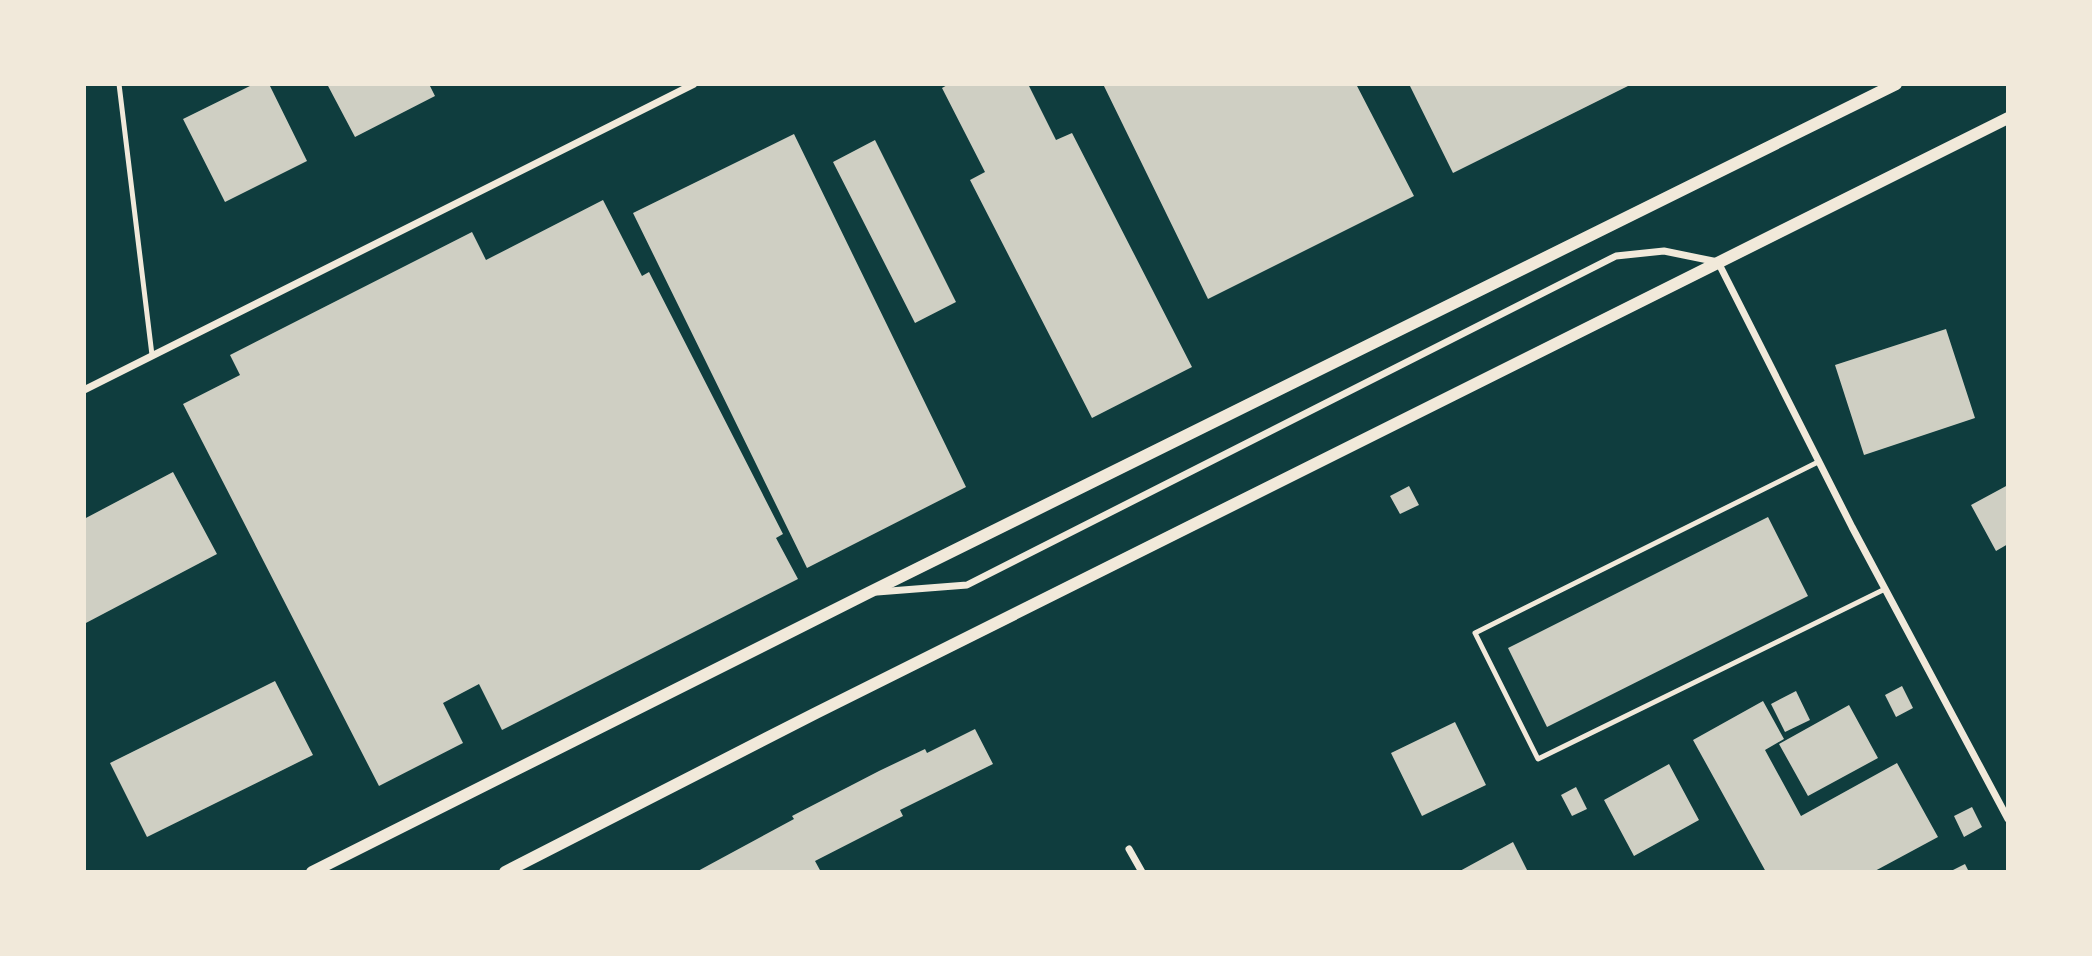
<svg xmlns="http://www.w3.org/2000/svg" width="2092" height="956" font-family="'Noto Sans',sans-serif">
	<style>
		.building { fill: #cfcfc3 }
		.lines { fill: none; stroke-linecap: round; stroke-linejoin: round }
		.service { stroke: #f1e9da; stroke-width: 5 }
		.minor { stroke: #f1e9da; stroke-width: 7 }
		.tertiary { stroke: #f1e9da; stroke-width: 12 }
	</style>
	<rect width="100%" height="100%" fill="#0f3d3e"/>
	<path class="building" d="M254,84H269L307,161L225,202L183,119Z
		M327,84H429L435,96L355,137Z
		M949,84H1028L1056,140L1072,133L1192,367L1092,418L970,180L985,172L942,88Z
		M1103,84H1356L1414,196L1208,299Z
		M1409,84H1632L1453,173Z
		M794,134L966,487L807,568L633,213Z
		M875,140L956,302L915,323L833,162Z
		M603,200L642,276L649,272L783,534L776,538L798,579L502,730L479,684L443,703L463,743L379,786L183,404L240,375L230,355L472,232L486,260Z
		M1946,329L1975,418L1864,455L1835,365Z
		M173,472L217,554L84,624V519Z
		M2008,485V544L1996,551L1971,505Z
		M1409,486L1419,505L1400,514L1390,496Z
		M1768,517L1808,596L1547,727L1508,648Z
		M275,681L313,755L147,837L110,763Z
		M1902,686L1913,708L1896,717L1885,695Z
		M1796,691L1810,720L1785,732L1771,704Z
		M1763,701L1784,739L1765,750L1801,816L1897,763L1938,837L1873,872H1766L1693,740Z
		M1849,705L1878,758L1808,796L1779,744Z
		M1455,722L1486,785L1422,816L1391,753Z
		M975,729L993,764L900,810L903,816L815,861L821,872H696L794,819L792,816L879,771L925,749L927,753Z
		M1669,764L1699,820L1634,856L1604,800Z
		M1576,787L1587,809L1572,816L1561,795Z
		M1972,807L1982,827L1964,837L1954,816Z
		M1513,842L1528,872H1458Z
		M1965,864L1969,872H1949Z"/>
	<g class="lines">
		<path class="service" d="M119,84L152,355
			M1818,462L1475,633L1538,759L1885,589"/>
		<path class="minor" d="M84,390L694,84
			M877,592L967,585L1616,256L1664,251L1718,262L1852,527L2008,819
			M1129,849L1142,872"/>
		<path class="tertiary" d="M312,872L868,593L1896,84
			M505,872L816,713L2008,118"/>
	</g>
	<rect width="2092" height="956" fill="none" stroke="#f1e9da" stroke-width="172"/>
</svg>
